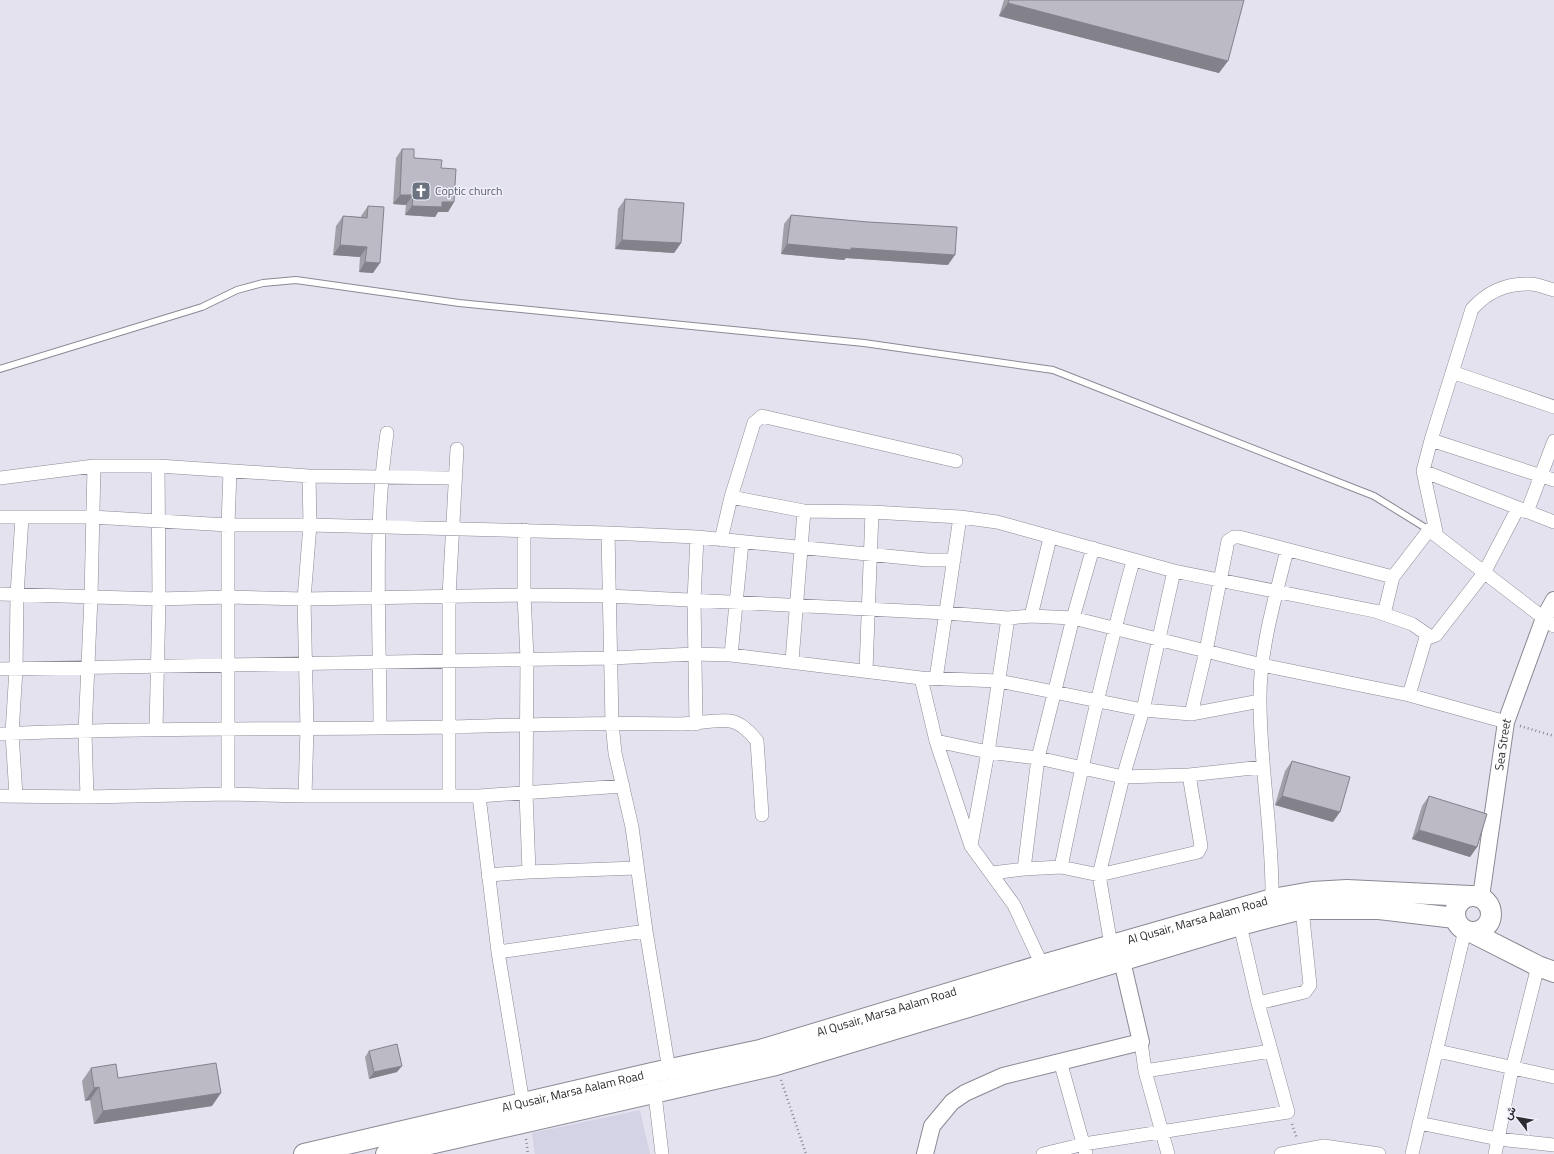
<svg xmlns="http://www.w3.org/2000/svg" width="1554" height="1154" font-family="'Titillium Web',Vazirmatn,sans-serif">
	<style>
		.built { fill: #d4d3e5 }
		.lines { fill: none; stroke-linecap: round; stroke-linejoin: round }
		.service-casing { stroke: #8a8994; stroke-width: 8 }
		.minor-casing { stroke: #8a8994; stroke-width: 14 }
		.tertiary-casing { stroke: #8a8994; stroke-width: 18 }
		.primary-casing { stroke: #8a8994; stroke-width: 22 }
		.path { stroke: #87878f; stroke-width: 2.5; stroke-dasharray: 1 3; stroke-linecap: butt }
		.service { stroke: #fff; stroke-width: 6 }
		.minor { stroke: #fff; stroke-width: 13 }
		.tertiary { stroke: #fff; stroke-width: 16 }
		.primary { stroke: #fff; stroke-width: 20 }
		.wall { fill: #a1a0a9 }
		.shaded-wall { fill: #83828a }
		.building { fill: #bbbac5; stroke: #83828a }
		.labels { text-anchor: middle; stroke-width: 3; stroke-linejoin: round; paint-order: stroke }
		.worship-label { font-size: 12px; fill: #5b616d; stroke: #f0effb; text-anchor: start }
		.street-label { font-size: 12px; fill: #2d2d31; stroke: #f0effb }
	</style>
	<rect width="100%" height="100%" fill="#e3e2ee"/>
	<path class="built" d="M640,1110L650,1154H535L532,1133Z"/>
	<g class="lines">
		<g class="service-casing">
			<path id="service" d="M0,369L202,307L237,290L263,283L296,280L459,303L864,343L1053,370L1374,496L1429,530"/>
		</g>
		<g class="minor-casing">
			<path id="minor" d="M1452,372L1554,407
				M1431,440L1554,480
				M1423,471L1554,522
				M0,478L94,466H158L309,476L455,478
				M731,497L804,511L872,512L960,517L997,522L1174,571L1375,611L1412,624L1431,637L1436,635L1484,573L1518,508
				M1527,512L1554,441
				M0,517H92L228,525H310L608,533L697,537L927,560H954
				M524,530V595L527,658L526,793L529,872L636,868
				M608,533L612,723L615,753L632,827L646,931L669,1070
				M1437,536L1423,471L1431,440L1472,309C1487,292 1507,283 1530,284C1538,284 1546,288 1554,290
				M721,540L731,497L754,423L762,416L956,461
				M1093,548L1073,618L1038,758L1024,869L1061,867L1099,875L1198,852L1201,846L1189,775
				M0,594L159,599L229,597L304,599L524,595L609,596L946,613L1008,618L1031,616L1073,618L1262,665L1409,695L1506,722
				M1384,614L1393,577L1429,530L1554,626
				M1031,616L1050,538
				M731,655L742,542
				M792,661L804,511
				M0,669L611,658L694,654L731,655L921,678L936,741L971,846L1014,905L1042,965
				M866,670L872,512
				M921,678L999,681L1143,710L1191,714L1206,651L1228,541L1234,537H1239L1393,577
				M936,679L960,517
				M1409,695L1427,634
				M1191,714L1260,701
				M696,724L694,600L697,537
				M380,728C380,630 373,531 387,433
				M156,729L159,599L158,466
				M0,734C148,727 297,730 446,727C524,725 602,722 680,724C696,724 715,719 730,721C740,722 751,733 757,741L762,815
				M936,741L988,752L1038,758L1123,777L1189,775L1262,767
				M228,794V525L230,471
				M0,796L87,797L228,794L305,796H479L623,786
				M16,796L12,733L16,669L17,595L22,517
				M305,796L307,729L304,599L310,525L309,476
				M449,796V596L457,449
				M479,796L498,952L523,1103
				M87,797L85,732L91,597L94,466
				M971,845L988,752L1008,618
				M1061,867C1082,764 1105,662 1133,561
				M992,873L1024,869
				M488,875L529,872
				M1272,899C1273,833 1260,768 1260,702C1259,651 1275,599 1287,550
				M1111,945L1099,875L1123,777L1143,710L1174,571
				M498,952L646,931
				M1258,1003L1305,992L1310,985L1302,909
				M1141,1042L1145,1071L1168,1154
				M1438,1051L1554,1077
				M1060,1061L1086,1154
				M1145,1071L1271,1051
				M654,1086L662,1154
				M1419,1123L1498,1139L1554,1145
				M1043,1154L1084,1144L1288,1112L1258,1003L1240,925
				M1281,1154L1324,1146
				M1324,1154V1146L1379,1154
				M1412,1154L1465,930
				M1495,1154L1512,1069L1538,966"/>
		</g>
		<g class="tertiary-casing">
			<g id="tertiary">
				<path id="s1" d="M1481,897L1506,722L1544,618L1554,600"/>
				<path d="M925,1154L932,1126L952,1102L965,1093L1003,1076L1141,1042L1122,961"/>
			</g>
		</g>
		<g class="primary-casing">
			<g id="primary">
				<circle cx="1473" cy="914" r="18"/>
				<path d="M1471,932L1538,966L1554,972"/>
				<path id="s2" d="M304,1154L652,1073L760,1050L1042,965L1272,899L1312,892L1347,890L1470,896"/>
				<path d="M386,1154L776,1065L1240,925L1302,909H1379L1455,918"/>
			</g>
		</g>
		<path class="path" d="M1520,726L1554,736
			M781,1080L806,1154
			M1292,1124L1297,1139
			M526,1139L528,1154"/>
		<use href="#service" class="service"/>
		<use href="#minor" class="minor"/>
		<use href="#tertiary" class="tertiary"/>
		<use href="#primary" class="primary"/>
	</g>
	<path class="wall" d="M1004,0H1244L1219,73L999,16Z
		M402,149L414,158L441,168L454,202L448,212H438L435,217L405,215L406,205L393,204L396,158Z
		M625,199L681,243L674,253L615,249L618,209Z
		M368,206L373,273L359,272L360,257L333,255L336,226L343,216L361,217V216Z
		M791,215L948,265L846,258L844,260L781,254L784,224Z
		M1292,761L1333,822L1275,805L1285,771Z
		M1429,796L1477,847L1470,857L1412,839L1422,806Z
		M369,1051L397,1072L369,1079L365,1057Z
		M91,1068L118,1078L212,1106L94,1124L90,1100L85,1101L82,1081Z"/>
	<path class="shaded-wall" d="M1008,3L1228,61L1219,73L999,16Z
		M400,195H413L406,205L393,204Z
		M442,202H454L448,212H438L435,217L405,215L412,206Z
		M622,240L681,243L674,253L615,249Z
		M787,244L851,248L955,255L948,265L846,258L844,260L781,254Z
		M340,245L367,247L360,257L333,255Z
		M365,262L380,263L373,273L359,272Z
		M1282,796L1340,812L1333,822L1275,805Z
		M1419,830L1477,847L1470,857L1412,839Z
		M402,1066L397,1072L369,1079L374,1072Z
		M99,1087L90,1100L85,1101L94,1088Z
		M221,1093L212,1106L94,1124L103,1111Z"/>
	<path class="building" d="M1009,0H1244L1228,61L1008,3Z
		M402,149H414V158L442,160L441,168L456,169L454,202H442V207L412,206L413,195H400Z
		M625,199L684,203L681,243L622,240Z
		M368,206L384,207L380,263L365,262L367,247L340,245L343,216L367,218Z
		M791,215L868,222L957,227L955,255L851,248V250L787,244Z
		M1292,761L1350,777L1340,812L1282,796Z
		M1429,796L1487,814L1477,847L1419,830Z
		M397,1044L402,1066L374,1072L369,1051Z
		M216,1063L221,1093L103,1111L99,1087L94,1088L91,1068L116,1064L118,1078Z"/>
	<defs>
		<g id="church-square" transform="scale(1)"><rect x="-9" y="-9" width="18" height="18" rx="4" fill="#6b7280" stroke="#f0effb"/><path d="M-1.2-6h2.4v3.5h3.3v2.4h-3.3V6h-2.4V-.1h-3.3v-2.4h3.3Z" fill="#fff"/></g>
	</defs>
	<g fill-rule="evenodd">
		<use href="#church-square" x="421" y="191"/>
	</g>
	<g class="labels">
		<g class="worship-label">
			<text x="435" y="195">Coptic church</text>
		</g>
		<g class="street-label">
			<text dy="4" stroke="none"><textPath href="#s1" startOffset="154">Sea Street</textPath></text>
			<text dy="4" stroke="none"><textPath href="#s2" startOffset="924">Al Qusair, Marsa Aalam Road</textPath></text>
			<text dy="4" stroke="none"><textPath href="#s2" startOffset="600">Al Qusair, Marsa Aalam Road</textPath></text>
			<text dy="4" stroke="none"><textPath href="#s2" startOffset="276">Al Qusair, Marsa Aalam Road</textPath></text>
		</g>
	</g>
	<g transform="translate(1518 1118) rotate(301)" stroke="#f0effb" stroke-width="3" paint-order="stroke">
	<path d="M0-3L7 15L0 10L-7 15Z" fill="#2d2d31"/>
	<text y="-6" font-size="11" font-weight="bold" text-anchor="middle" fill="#2d2d31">ش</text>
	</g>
</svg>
